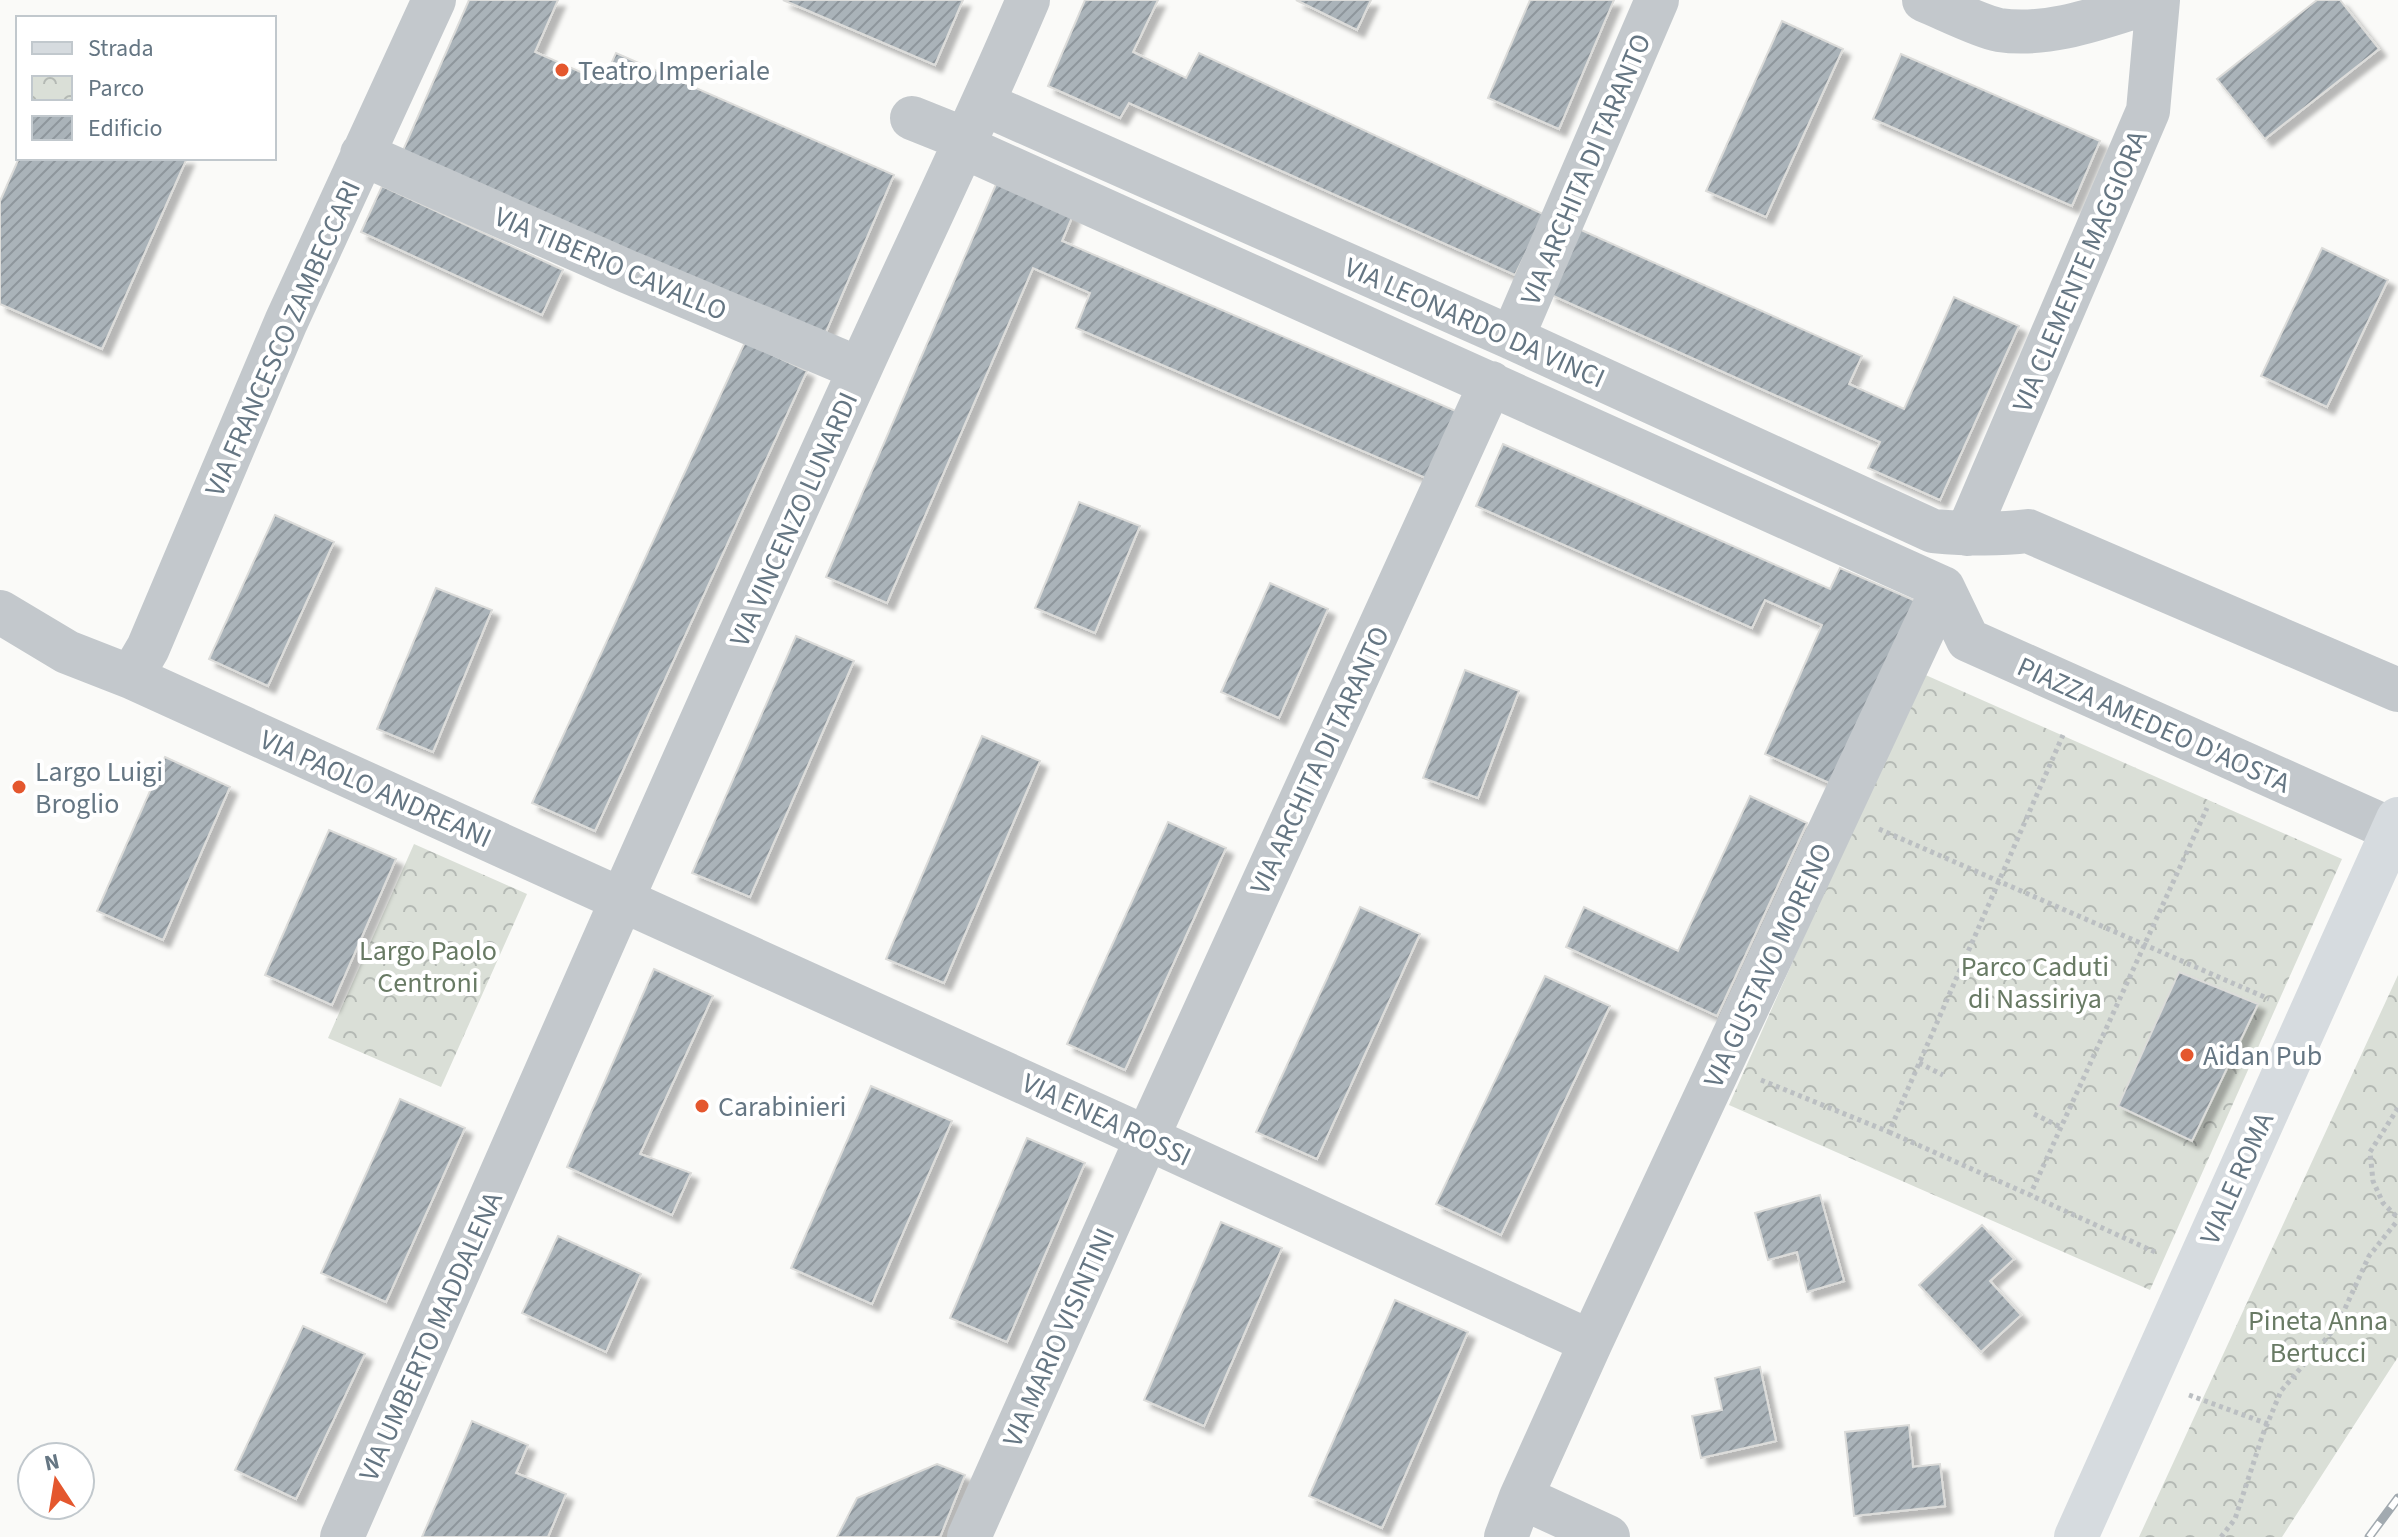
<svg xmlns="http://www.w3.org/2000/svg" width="2398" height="1537" font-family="'Source Sans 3',sans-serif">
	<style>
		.park { fill: url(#park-crowns) }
		.building { fill: url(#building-hatch); stroke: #dcdcda; stroke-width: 2; filter: url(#shadow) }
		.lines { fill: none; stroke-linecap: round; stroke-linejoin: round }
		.path { stroke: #bbbfc2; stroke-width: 5; stroke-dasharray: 4 4; stroke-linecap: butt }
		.minor { stroke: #c3c8cc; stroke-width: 44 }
		.major { stroke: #d6dbdf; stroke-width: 44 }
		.rail-casing { stroke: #a2aab0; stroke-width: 9 }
		.rail { stroke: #fff; stroke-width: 6; stroke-dasharray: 18; stroke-linecap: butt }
		.poi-dot { fill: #e4572e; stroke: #fff; stroke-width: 3 }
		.labels { text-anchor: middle; stroke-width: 8; stroke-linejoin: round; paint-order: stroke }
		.poi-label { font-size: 28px; fill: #657683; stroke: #fff; text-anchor: start }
		.street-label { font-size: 28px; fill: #657683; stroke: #fff }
		.park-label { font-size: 28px; fill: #687a64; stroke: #fff }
	</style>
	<defs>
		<pattern id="park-crowns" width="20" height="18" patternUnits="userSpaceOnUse" patternTransform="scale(2)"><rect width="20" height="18" fill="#dadfd7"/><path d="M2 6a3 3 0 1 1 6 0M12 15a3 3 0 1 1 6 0" fill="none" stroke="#b4b9b4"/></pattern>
		<pattern id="building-hatch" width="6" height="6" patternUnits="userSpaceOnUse" patternTransform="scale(2)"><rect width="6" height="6" fill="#aab3b9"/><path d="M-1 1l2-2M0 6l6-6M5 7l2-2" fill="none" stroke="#8e969c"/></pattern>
		<filter id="shadow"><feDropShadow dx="7" dy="7" stdDeviation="2" flood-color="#0004"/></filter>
	</defs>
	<rect width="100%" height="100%" fill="#fafaf8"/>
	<path class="park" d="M1921,673L2342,859L2150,1290L1729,1105Z
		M414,844L527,894L441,1087L328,1038Z
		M2398,975V1357L2282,1537H2139Z"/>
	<path class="building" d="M469,0H558L535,52L603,82L616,53L894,175L823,339L401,155Z
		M783,0H963L935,65Z
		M1085,0H1158L1133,52L1186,78L1199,53L1545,215L1515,275L1129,103L1120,118L1048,86Z
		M1296,0H1371L1357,30Z
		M1530,0H1614L1559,129L1488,98Z
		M2317,0H2340L2379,49L2265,139L2217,79Z
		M1782,21L1843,49L1766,217L1706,191Z
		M1901,54L2100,141L2072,206L1873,119Z
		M19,158H187L102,349L0,304V201Z
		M997,182L1073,215L1062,241L1458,412L1428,479L1076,328L1090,293L1033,268L887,603L826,577Z
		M382,186L563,270L542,315L361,232Z
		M1579,229L1862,356L1849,384L1904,409L1954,297L2019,326L1940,500L1868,468L1880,442L1549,294Z
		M2322,248L2388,280L2327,407L2261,376Z
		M745,342L807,371L595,831L532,803Z
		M1503,444L1830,589L1840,568L1918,602L1836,786L1765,754L1822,625L1765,600L1752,628L1476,506Z
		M1079,502L1140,526L1095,633L1035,608Z
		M275,515L334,542L268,686L209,659Z
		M1270,583L1328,609L1279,718L1221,692Z
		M436,588L492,610L433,752L377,729Z
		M796,636L854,661L750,897L692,873Z
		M1465,670L1519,691L1478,798L1423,778Z
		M982,736L1040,761L944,983L886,959Z
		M165,757L230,787L163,940L97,911Z
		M1750,796L1807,823L1717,1016L1566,947L1584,907L1678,951Z
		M1168,822L1226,848L1125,1070L1067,1044Z
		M329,830L396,859L332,1005L265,975Z
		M1360,907L1420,934L1317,1159L1256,1132Z
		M654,969L713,996L640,1154L691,1173L672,1215L567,1167Z
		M2179,972L2258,1004L2192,1141L2118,1106Z
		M1545,976L1610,1006L1501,1235L1436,1204Z
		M871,1086L952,1121L872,1304L791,1268Z
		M400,1099L465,1128L386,1302L321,1273Z
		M1027,1138L1085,1163L1007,1342L950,1318Z
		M1820,1195L1844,1281L1807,1292L1797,1252L1768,1260L1755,1213Z
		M1221,1222L1282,1248L1204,1426L1144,1400Z
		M1982,1225L2014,1259L1990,1281L2021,1315L1981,1352L1919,1285Z
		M558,1236L641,1274L606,1352L522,1313Z
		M1395,1300L1468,1332L1382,1528L1309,1496Z
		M303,1326L365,1354L296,1499L235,1470Z
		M1760,1367L1776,1441L1701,1458L1692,1416L1722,1410L1715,1378Z
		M472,1421L528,1445L516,1473L566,1494L548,1537H422Z
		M1909,1425L1913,1467L1940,1464L1945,1506L1854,1516L1845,1432Z
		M937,1464L965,1475L940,1537H837L857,1498Z"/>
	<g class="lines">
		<path class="path" d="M1879,829L2269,999
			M1919,1063L1943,1075
			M1761,1080L1889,1132L2063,735
			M2398,1108L2370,1152L2373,1181L2383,1203L2398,1218
			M2034,1114L2061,1127
			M1889,1132L2030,1195
			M2155,1252L2030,1195L2207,808
			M2189,1395L2268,1424
			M2221,1537L2235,1519L2263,1434L2281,1391L2337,1326L2369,1256L2398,1220"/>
		<path class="minor" d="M1924,0C1944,8 1979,26 1999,30C2052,38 2107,15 2157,0
			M984,104L1512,338L1933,531C1966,534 1996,535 2028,531L2398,690
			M912,118L967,140
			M964,147L1943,588
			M362,154L626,271L860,369
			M1512,338L1657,0
			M1967,534L2148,111L2158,0
			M1943,588L1968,640L2393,830
			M0,612L67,652L131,677L1147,1138L1591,1342
			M131,677L148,648L286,322L434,0
			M1521,1497L1608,1537
			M342,1537C513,1147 683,757 860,369C916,246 975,125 1028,0
			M969,1537L1147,1138L1491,383
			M1506,1537L1521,1497L1591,1342L1943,588"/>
		<path class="major" d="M2076,1537L2398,819"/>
		<g class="rail-casing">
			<path id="rail" d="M2369,1537L2398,1498"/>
		</g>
		<use href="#rail" class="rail"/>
	</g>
	<g class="poi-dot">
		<circle cx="562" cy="70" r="8"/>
		<circle cx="19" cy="787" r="8"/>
		<circle cx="2187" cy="1055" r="8"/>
		<circle cx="702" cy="1106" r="8"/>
	</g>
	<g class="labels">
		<g class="poi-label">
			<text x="578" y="80">Teatro Imperiale</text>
			<text x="35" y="781">Largo Luigi<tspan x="35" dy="32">Broglio</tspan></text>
			<text x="2203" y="1065">Aidan Pub</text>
			<text x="718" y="1116">Carabinieri</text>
		</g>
		<g class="street-label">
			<text transform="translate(1585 169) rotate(-67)" y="10">VIA ARCHITA DI TARANTO</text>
			<text transform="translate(611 263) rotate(23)" y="10">VIA TIBERIO CAVALLO</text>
			<text transform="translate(2079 271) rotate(-67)" y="10">VIA CLEMENTE MAGGIORA</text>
			<text transform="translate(1475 322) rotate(24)" y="10">VIA LEONARDO DA VINCI</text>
			<text transform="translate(282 338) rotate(-66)" y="10">VIA FRANCESCO ZAMBECCARI</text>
			<text transform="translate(793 519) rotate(-66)" y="10">VIA VINCENZO LUNARDI</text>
			<text transform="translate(2154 724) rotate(24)" y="10">PIAZZA AMEDEO D'AOSTA</text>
			<text transform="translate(1319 760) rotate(-65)" y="10">VIA ARCHITA DI TARANTO</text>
			<text transform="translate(376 788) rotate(24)" y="10">VIA PAOLO ANDREANI</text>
			<text transform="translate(1767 965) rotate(-65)" y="10">VIA GUSTAVO MORENO</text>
			<text transform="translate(1107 1119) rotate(25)" y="10">VIA ENEA ROSSI</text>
			<text transform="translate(2236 1178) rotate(-66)" y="10">VIALE ROMA</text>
			<text transform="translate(430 1336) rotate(-66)" y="10">VIA UMBERTO MADDALENA</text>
			<text transform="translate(1058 1337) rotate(-66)" y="10">VIA MARIO VISINTINI</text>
		</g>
		<g class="park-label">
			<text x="428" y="960">Largo Paolo<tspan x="428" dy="32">Centroni</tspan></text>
			<text x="2035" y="976">Parco Caduti<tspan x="2035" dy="32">di Nassiriya</tspan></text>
			<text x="2318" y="1330">Pineta Anna<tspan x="2318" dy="32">Bertucci</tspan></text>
		</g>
	</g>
	<rect x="16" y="16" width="260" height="144" fill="#ffffff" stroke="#c1c8cd" stroke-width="2"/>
	<rect x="32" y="42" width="40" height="12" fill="#d6dbdf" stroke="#c1c8cd" stroke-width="2"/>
	<text x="88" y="56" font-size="24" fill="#657683">Strada</text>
	<rect x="32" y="76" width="40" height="24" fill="url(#park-crowns)" stroke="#c1c8cd" stroke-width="2"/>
	<text x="88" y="96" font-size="24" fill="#657683">Parco</text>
	<rect x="32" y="116" width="40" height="24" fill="url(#building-hatch)" stroke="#c1c8cd" stroke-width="2"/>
	<text x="88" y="136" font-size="24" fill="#657683">Edificio</text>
	<g transform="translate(56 1481) rotate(348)"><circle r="38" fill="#ffffff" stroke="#c1c8cd" stroke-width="2"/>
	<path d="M0-6L14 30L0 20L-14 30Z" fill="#e4572e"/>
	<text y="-12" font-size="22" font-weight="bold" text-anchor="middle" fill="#657683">N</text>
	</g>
</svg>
